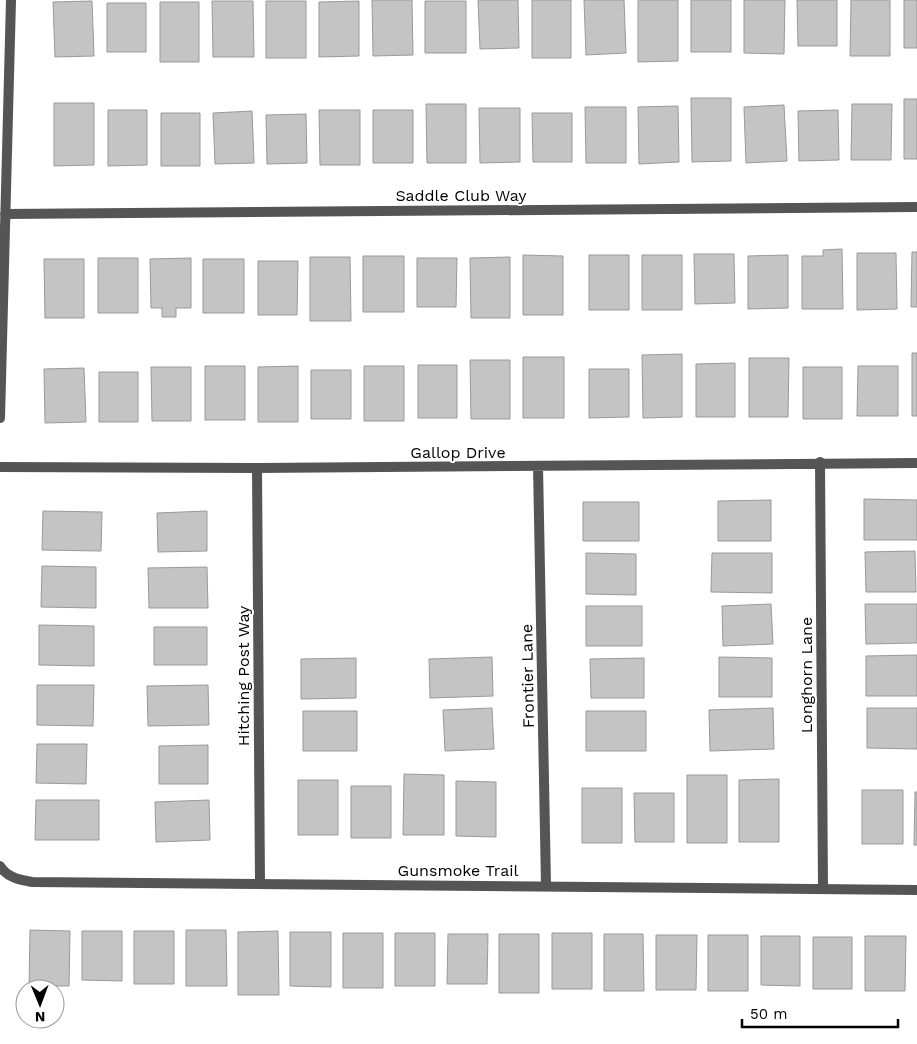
<svg xmlns="http://www.w3.org/2000/svg" width="917" height="1044" font-family="'Work Sans',sans-serif">
	<style>
		.building { fill: #c4c4c4; stroke: #999 }
		.lines { fill: none; stroke-linecap: round; stroke-linejoin: round }
		.street { stroke: #555; stroke-width: 10 }
		.labels { text-anchor: middle; stroke-width: 4; stroke-linejoin: round; paint-order: stroke }
		.street-label { font-size: 16px; fill: #000; stroke: #fff }
	</style>
	<rect width="100%" height="100%" fill="#fff"/>
	<path class="building" d="M372,0H412L413,55L373,56Z
		M478,0H518L519,48L480,49Z
		M532,0H571V58H532Z
		M584,0H624L626,53L586,55Z
		M638,0H678V61L638,62Z
		M691,0H731V52H691Z
		M744,0H785L784,54L744,53Z
		M797,0H837V46H798Z
		M851,0H890V56H850Z
		M904,0H917V48H904Z
		M92,1L94,56L55,57L53,2Z
		M212,1H253L254,57H213Z
		M266,1H306V58H266Z
		M359,1V56L319,57V2Z
		M425,1H466V53H425Z
		M160,2H199V62H160Z
		M107,3H146V52H107Z
		M691,98H731V161L692,162Z
		M904,99H917V159H904Z
		M54,103H94V165L54,166Z
		M426,104H466V163H427Z
		M852,104H892L891,160H851Z
		M784,105L787,161L746,163L744,107Z
		M678,106L679,162L639,164L638,107Z
		M585,107H626V163H586Z
		M479,108H520V162L480,163Z
		M108,110H147V165L108,166Z
		M319,110H360V165H320Z
		M373,110H413V163H373Z
		M838,110L839,160L799,161L798,111Z
		M252,111L254,163L215,164L213,113Z
		M161,113H200V166H161Z
		M532,113H572V162H533Z
		M306,114L307,163L267,164L266,115Z
		M842,249L843,309H802V256H823V250Z
		M912,252H917V307H911Z
		M857,253H896L897,309L857,310Z
		M694,254H734L735,303L695,304Z
		M523,255L563,256V315H523Z
		M589,255H629V310H589Z
		M642,255H682V310H642Z
		M788,255V308L748,309V256Z
		M363,256H404V312H363Z
		M310,257H350L351,321H310Z
		M510,257V318H471L470,258Z
		M98,258H138V313H98Z
		M191,258V308H176V317H162V308H151L150,259Z
		M417,258H457L456,307H417Z
		M44,259H84V318H45Z
		M203,259H244V313H203Z
		M258,261H298L297,315H258Z
		M912,353H917V416H912Z
		M682,354V417L643,418L642,355Z
		M523,357H564V418H523Z
		M749,358H789L788,417H749Z
		M470,360H510V419H471Z
		M735,363V417H696V364Z
		M418,365H457V418H418Z
		M205,366H245V420H205Z
		M298,366V422H258V367Z
		M364,366H404V421H364Z
		M858,366H898V416H857Z
		M151,367H191V421H152Z
		M803,367H842V419H803Z
		M84,368L86,422L45,423L44,369Z
		M589,369H629V417L589,418Z
		M311,370H351V419H311Z
		M99,372H138V422H99Z
		M864,499L917,500V540H864Z
		M771,500V541H718V501Z
		M583,502H639V541H583Z
		M43,511L102,512L101,551L42,550Z
		M207,511V551L158,552L157,513Z
		M915,551L916,592H866L865,552Z
		M586,553L636,554V595L586,594Z
		M712,553H772V593L711,592Z
		M42,566L96,567V608L41,607Z
		M207,567L208,608H149L148,568Z
		M771,604L773,644L723,646L722,606Z
		M865,604H917V643L866,644Z
		M586,606H642V646H586Z
		M39,625L94,626V666L39,665Z
		M154,627H207V665H154Z
		M917,655V696H866V656Z
		M492,657L493,696L430,698L429,659Z
		M719,657L772,658V697H719Z
		M356,658V698L301,699V659Z
		M644,658V698H591L590,659Z
		M37,685H94L93,726L37,725Z
		M208,685L209,725L148,726L147,686Z
		M492,708L494,749L445,751L443,710Z
		M773,708L774,749L710,751L709,710Z
		M867,708H917V749L867,748Z
		M303,711H357V751H303Z
		M586,711H646V751H586Z
		M37,744H87L86,784L36,783Z
		M208,745V784H159V746Z
		M404,774L444,775V835H403Z
		M687,775H727V843H687Z
		M779,779V842H739V780Z
		M298,780H338V835H298Z
		M456,781L496,782V837L456,836Z
		M351,786H391V838H351Z
		M582,788H622V843H582Z
		M862,790H903V844H862Z
		M915,792H917V845H914Z
		M634,793H674V842H635Z
		M36,800H99V840H35Z
		M209,800L210,840L156,842L155,802Z
		M30,930L70,931L69,986H50V989H29Z
		M186,930H226L227,986H186Z
		M82,931H122V981L82,980Z
		M134,931H174V984H134Z
		M278,931L279,995H238V932Z
		M290,932H331V987L290,986Z
		M343,933H383V988H343Z
		M395,933H435V986H395Z
		M552,933H592V989H552Z
		M448,934H488L487,984H447Z
		M499,934H539V993H499Z
		M604,934H643L644,991H604Z
		M656,935H697L696,990H656Z
		M708,935H748V991H708Z
		M761,936H800V986L761,985Z
		M865,936H906L905,991H865Z
		M813,937H852V989H813Z"/>
	<g class="lines">
		<path class="street" d="M5,214L917,207
			M0,418L11,0
			M820,462L823,888
			M538,466L546,885
			M0,467L257,468L917,463
			M257,468L260,884
			M0,866C6,877 20,880 32,882L917,890"/>
	</g>
	<g class="labels">
		<g class="street-label">
			<text x="461" y="201">Saddle Club Way</text>
			<text x="458" y="458">Gallop Drive</text>
			<text transform="translate(806 675) rotate(-90)" y="6">Longhorn Lane</text>
			<text transform="translate(243 676) rotate(-90)" y="6">Hitching Post Way</text>
			<text transform="translate(527 676) rotate(-91)" y="6">Frontier Lane</text>
			<text x="458" y="876">Gunsmoke Trail</text>
		</g>
	</g>
	<g transform="translate(40 1004) rotate(179)"><circle r="24" fill="#ffffff" stroke="#999999"/>
	<path d="M0-4L9 19L0 12L-9 19Z" fill="#000000"/>
	<text y="-8" font-size="14" font-weight="bold" text-anchor="middle" fill="#000000">N</text>
	</g>
	<path d="M742 1019v8h156v-8" fill="none" stroke="#000000" stroke-width="2.5"/>
	<text x="750" y="1019" font-size="15" fill="#000000" stroke="#ffffff" stroke-width="4" paint-order="stroke">50 m</text>
</svg>
